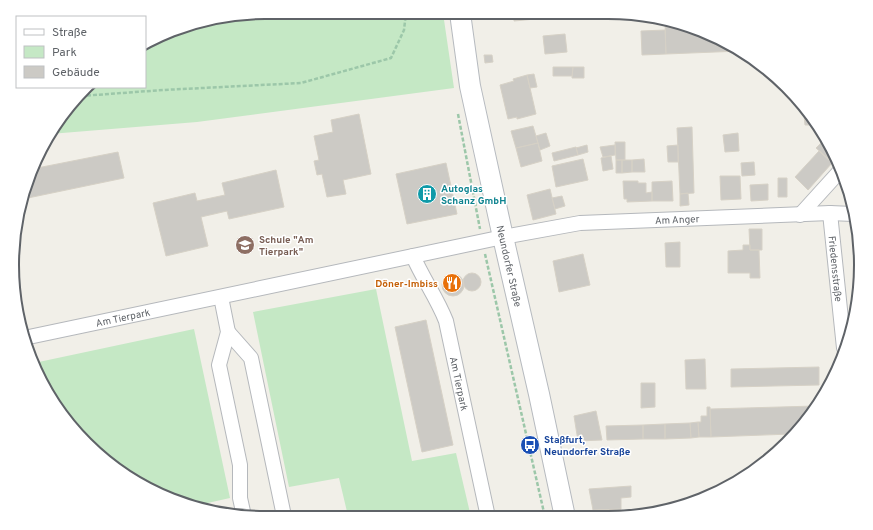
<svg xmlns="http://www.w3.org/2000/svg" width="873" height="530" font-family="Overpass,sans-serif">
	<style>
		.green { fill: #c5e8c5 }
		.building { fill: #cccac5; stroke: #d6d1c6 }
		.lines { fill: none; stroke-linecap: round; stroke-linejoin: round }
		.street-casing { stroke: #b5b8bc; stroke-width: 16 }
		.secondary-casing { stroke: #b6babf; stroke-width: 22 }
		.path { stroke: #9cc7a9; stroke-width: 2.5; stroke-dasharray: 4 2; stroke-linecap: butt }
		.street { stroke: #fff; stroke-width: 14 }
		.secondary { stroke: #fff; stroke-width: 20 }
		.labels { text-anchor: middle; stroke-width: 3; stroke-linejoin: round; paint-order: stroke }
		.culture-label { font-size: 10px; font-weight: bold; fill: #0d838f; stroke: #fff; text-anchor: start }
		.street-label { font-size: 10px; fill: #5f6368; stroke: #fff }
		.education-label { font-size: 10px; font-weight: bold; fill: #785e54; stroke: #fff; text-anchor: start }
		.food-label { font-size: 10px; font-weight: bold; fill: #c56008; stroke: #fff; text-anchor: end }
		.transit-label { font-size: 10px; font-weight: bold; fill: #164399; stroke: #fff; text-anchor: start }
		.rim { fill: none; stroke: #5f6368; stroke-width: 2 }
	</style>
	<rect width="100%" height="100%" fill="#f1efe8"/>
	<path class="green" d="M265,12L443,13L454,88L197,122L50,134L55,124L90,87H145V46L184,25Z
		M376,289L412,461L456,453L471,517L348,516L339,478L289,487L253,312Z
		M194,329L230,498L194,506L168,499L111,466L55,406L34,363Z"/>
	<path class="building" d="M514,13L535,14V19L514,21Z
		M665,21L705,31L740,51L666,54Z
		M665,30L666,54L642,55L641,31Z
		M565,34L567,52L545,54L543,36Z
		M484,55H492L493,62L485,63Z
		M553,67H573L572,76H553Z
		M573,67H584V78H572Z
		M534,74L537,87L530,88L527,75Z
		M527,75L536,114L517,119V117L508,119L500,85L514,81L513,79Z
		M359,114L371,174L343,180L346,194L327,197L322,174L317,175L314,161L319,160L314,136L333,132L331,120Z
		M804,115H807L812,121V125H805Z
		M533,126L538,143L516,148L511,131Z
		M692,127L694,193L680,194L677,128Z
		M546,133L550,146L540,150L536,136Z
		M738,133L739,151L725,152L723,135Z
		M615,142H625V160H616Z
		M538,143L542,161L521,167L516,148Z
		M821,143L832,153L834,159L831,161L816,148Z
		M587,145L588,152L578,155L576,148Z
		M615,145V155L603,157L600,147Z
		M678,145V162H668L667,146Z
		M576,147L578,155L554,161L552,153Z
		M819,151L832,163L808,190L795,177Z
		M118,152L124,178L23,199L25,184L32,169Z
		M611,156L613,169L603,171L601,158Z
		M583,159L588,180L556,187L552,166Z
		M644,159L645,172H632V160Z
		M616,160H622V173H616Z
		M622,160H632V172L622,173Z
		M754,162L755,175L742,176L741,163Z
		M446,163L457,214L407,224L396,174Z
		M276,170L284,207L229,219L227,211L201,217L208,246L166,256L153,203L195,193L197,201L225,195L222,183Z
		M720,176H740L741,199L721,200Z
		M778,178H787V197H778Z
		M623,181H638V183H646V193L652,192V201L627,202V199H624Z
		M672,181L673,201H652V182Z
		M768,184V200L751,201L750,185Z
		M550,189L556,214L533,220L527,195Z
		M688,193L689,205L680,206V194Z
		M562,196L565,206L555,209L552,198Z
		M749,229H762V250H750Z
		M680,242V267H666L665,243Z
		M743,245H750V250H759L760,278H750V273H728V251L743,250Z
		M583,254L590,285L559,292L553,261Z
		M463 282a9 9 0 1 1 18 0a9 9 0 1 1-18 0Z
		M442 285a11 11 0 1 1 22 0a11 11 0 1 1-22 0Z
		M850,308H854L852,330Z
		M426,320L453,445L422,452L395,327Z
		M705,359L706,389H686L685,360Z
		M819,367V385L731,387V369Z
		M641,383H655V407L641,408Z
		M815,406L809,419L791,434L711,437L710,409Z
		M707,407H710L711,437H699L698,422H701V416H707Z
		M596,411L602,440L578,441L574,416Z
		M698,422L699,437L691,438L690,423Z
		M690,423L691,438L665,439V424Z
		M665,424V439H643V425Z
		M643,425V439L607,440L606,426Z
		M631,486V497L621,498V509L593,510L589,489Z"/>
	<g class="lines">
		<g class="street-casing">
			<g id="street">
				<path id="s1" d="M830,213L844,348"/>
				<path d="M800,215L839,172"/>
				<path id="s2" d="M413,256C423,279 437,298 446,321L488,517"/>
				<path d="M221,297L228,332L219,365L240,465V498L244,516"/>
				<path d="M228,332L251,358L284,516"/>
				<path id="s3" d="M24,338L503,237L580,223L830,213L853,214"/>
			</g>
		</g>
		<g class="secondary-casing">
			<g id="secondary">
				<path id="s4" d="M460,13L470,86L503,237L539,394L565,517"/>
			</g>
		</g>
		<path class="path" d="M81,96L163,90L301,83L391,58L404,30L406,13
			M458,114L480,229
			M485,254L545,517"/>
		<use href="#street" class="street"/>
		<use href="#secondary" class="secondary"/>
	</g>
	<defs>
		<g id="building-disc" transform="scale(1)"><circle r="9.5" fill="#0f9aa8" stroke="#fff"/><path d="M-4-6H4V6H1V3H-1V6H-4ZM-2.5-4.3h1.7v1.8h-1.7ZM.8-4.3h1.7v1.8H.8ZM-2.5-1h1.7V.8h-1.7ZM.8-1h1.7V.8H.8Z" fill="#fff"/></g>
		<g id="school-disc" transform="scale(1)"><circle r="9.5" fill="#8d6e63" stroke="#fff"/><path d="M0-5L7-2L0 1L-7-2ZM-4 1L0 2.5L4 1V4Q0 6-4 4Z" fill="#fff"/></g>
		<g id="restaurant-disc" transform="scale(1)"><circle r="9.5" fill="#e8710a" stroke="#fff"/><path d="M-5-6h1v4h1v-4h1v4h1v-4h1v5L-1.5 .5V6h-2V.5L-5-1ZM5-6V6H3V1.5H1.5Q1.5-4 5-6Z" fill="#fff"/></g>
		<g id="bus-disc" transform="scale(1)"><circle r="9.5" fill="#1a4fb4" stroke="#fff"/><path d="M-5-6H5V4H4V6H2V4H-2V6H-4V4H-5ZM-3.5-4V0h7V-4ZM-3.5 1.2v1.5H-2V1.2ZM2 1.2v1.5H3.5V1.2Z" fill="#fff"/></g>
	</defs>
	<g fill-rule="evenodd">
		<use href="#building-disc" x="427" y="194"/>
		<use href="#school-disc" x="245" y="245"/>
		<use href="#restaurant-disc" x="452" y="283"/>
		<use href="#bus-disc" x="530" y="445"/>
	</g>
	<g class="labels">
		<g class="culture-label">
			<text x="441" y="192">Autoglas<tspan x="441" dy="12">Schanz GmbH</tspan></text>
		</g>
		<g class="street-label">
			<text dy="4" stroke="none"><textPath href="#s3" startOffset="665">Am Anger</textPath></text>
			<text dy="4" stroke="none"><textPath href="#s4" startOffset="258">Neundorfer Straße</textPath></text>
			<text dy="4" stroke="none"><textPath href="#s1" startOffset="56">Friedensstraße</textPath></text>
			<text dy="4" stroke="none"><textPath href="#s3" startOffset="101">Am Tierpark</textPath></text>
			<text dy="4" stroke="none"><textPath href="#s2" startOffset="137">Am Tierpark</textPath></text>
		</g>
		<g class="education-label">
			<text x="259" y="243">Schule "Am<tspan x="259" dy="12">Tierpark"</tspan></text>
		</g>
		<g class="food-label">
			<text x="438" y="287">Döner-Imbiss</text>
		</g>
		<g class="transit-label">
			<text x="544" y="443">Staßfurt,<tspan x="544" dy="12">Neundorfer Straße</tspan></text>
		</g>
	</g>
	<path d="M0 0H873V530H0ZM265 19H608A246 246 0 0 1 854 265V265A246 246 0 0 1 608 511H265A246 246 0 0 1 19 265V265A246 246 0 0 1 265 19Z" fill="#fff" fill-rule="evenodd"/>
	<path class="rim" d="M265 19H608A246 246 0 0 1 854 265V265A246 246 0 0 1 608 511H265A246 246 0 0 1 19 265V265A246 246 0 0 1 265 19Z"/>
	<rect x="16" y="16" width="130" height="72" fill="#ffffff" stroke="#bfc1c3"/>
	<rect x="24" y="29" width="20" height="6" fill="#ffffff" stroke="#bfc1c3"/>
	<text x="52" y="36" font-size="12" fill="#5f6368">Straße</text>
	<rect x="24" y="46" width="20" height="12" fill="#c5e8c5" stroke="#bfc1c3"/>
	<text x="52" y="56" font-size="12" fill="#5f6368">Park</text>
	<rect x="24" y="66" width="20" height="12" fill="#cccac5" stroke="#bfc1c3"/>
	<text x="52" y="76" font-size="12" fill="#5f6368">Gebäude</text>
</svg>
